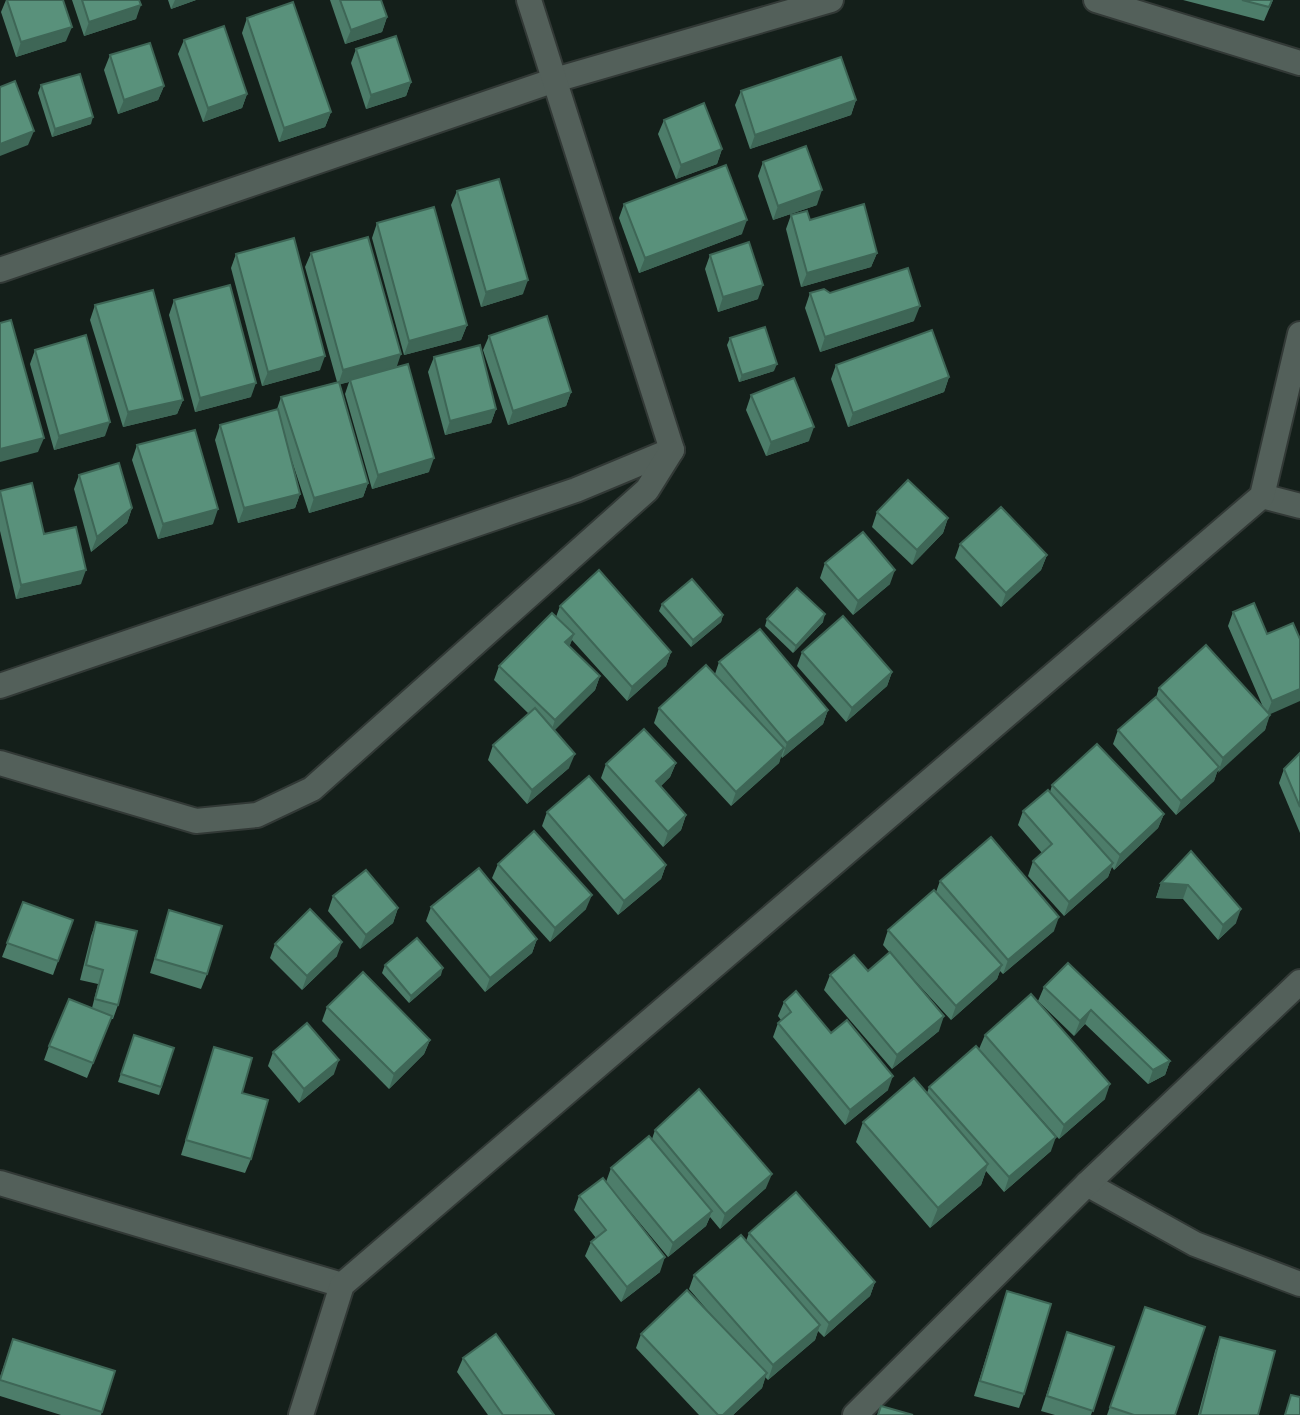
<svg xmlns="http://www.w3.org/2000/svg" width="1300" height="1415" font-family="Poppins,sans-serif">
	<style>
		.lines { fill: none; stroke-linecap: round; stroke-linejoin: round }
		.minor-casing { stroke: #323936; stroke-width: 28 }
		.tertiary-casing { stroke: #323936; stroke-width: 28 }
		.minor { stroke: #53605a; stroke-width: 24 }
		.tertiary { stroke: #53605a; stroke-width: 24 }
		.wall { fill: #4d7d6a }
		.shaded-wall { fill: #3e6656 }
		.building { fill: #59917b; stroke: #3e6656; stroke-width: 2 }
	</style>
	<rect width="100%" height="100%" fill="#141f1a"/>
	<g class="lines">
		<!-- minor casing -->
		<g class="minor-casing">
			<g id="minor">
				<path d="M1096 0 1300 63"/>
				<path d="M0 270 555 80 831 0"/>
				<path d="M1262 496 1300 506"/>
				<path d="M0 686 576 490 672 450"/>
				<path d="M0 763 196 821 257 815 312 789 647 490 672 450 529 0"/>
				<path d="M0 1183 342 1285"/>
				<path d="M1087 1184 1195 1244 1300 1284"/>
				<path d="M855 1415 1087 1184 1300 982"/>
			</g>
		</g>
		<!-- tertiary casing -->
		<g class="tertiary-casing">
			<path id="tertiary" d="M301 1415 342 1285 1262 496 1300 334"/>
		</g>
		<!-- minor -->
		<use href="#minor" class="minor"/>
		<!-- tertiary -->
		<use href="#tertiary" class="tertiary"/>
	</g>
	<!-- wall -->
	<g class="wall">
		<path d="M6 0H63L66 41 16 57 1 12Z"/>
		<path d="M72 0H139L136 19 84 36Z"/>
		<path d="M168 0H196L171 9Z"/>
		<path d="M330 0H381L387 17 382 32 345 44Z"/>
		<path d="M1183 0H1273L1264 21Z"/>
		<path d="M247 18 331 112 325 127 279 142 242 33Z"/>
		<path d="M184 40 247 94 242 108 203 122 178 54Z"/>
		<path d="M356 49 411 82 406 96 366 109 351 63Z"/>
		<path d="M110 55 164 86 158 100 118 114 104 70Z"/>
		<path d="M41 85 91 124 52 137 38 93Z"/>
		<path d="M741 91 856 100 851 115 750 149 735 105Z"/>
		<path d="M664 120 722 149 717 164 676 179 658 134Z"/>
		<path d="M763 162 817 205 773 220 758 176Z"/>
		<path d="M457 191 523 294 481 307 451 205Z"/>
		<path d="M624 204 742 234 639 273 619 218Z"/>
		<path d="M791 215 810 220 877 253 871 267 801 287 786 229Z"/>
		<path d="M377 223 467 325 461 340 404 355 372 238Z"/>
		<path d="M311 253 396 367 429 472 372 489 345 394 349 382 340 384 368 483 363 497 309 513 289 452 300 494 295 508 238 523 215 440 220 425 277 409 281 397 337 382 305 267Z"/>
		<path d="M236 254 320 370 262 386 231 268Z"/>
		<path d="M710 255 758 299 718 312 705 269Z"/>
		<path d="M810 293H830L914 321 820 352 805 308Z"/>
		<path d="M174 300 251 397 195 412 169 315Z"/>
		<path d="M95 305 183 400 177 414 123 427 90 320Z"/>
		<path d="M489 336 571 392 566 406 508 425 483 350Z"/>
		<path d="M730 338 774 371 739 382 727 345Z"/>
		<path d="M35 350 105 436 54 450 30 364Z"/>
		<path d="M434 357 496 409 491 423 445 435 428 372Z"/>
		<path d="M836 365 949 377 944 392 848 427 831 379Z"/>
		<path d="M751 395 809 441 766 456 746 410Z"/>
		<path d="M137 445 213 524 158 539 132 460Z"/>
		<path d="M79 475 132 508 127 523 91 552 74 489Z"/>
		<path d="M0 491 44 534 81 584 16 599 0 531Z"/>
		<path d="M877 512 948 518 943 533 912 565 872 527Z"/>
		<path d="M960 544 1047 555 1041 570 1001 607 955 558Z"/>
		<path d="M825 563 890 584 853 615 820 578Z"/>
		<path d="M662 604 723 615 721 622 691 647 659 611Z"/>
		<path d="M560 606 671 652 666 666 627 701 572 640 569 646 600 676 595 690 554 730 569 768 527 804 488 760 493 745 529 714 494 680 499 666 556 617Z"/>
		<path d="M1233 612 1267 634 1293 623 1265 730 1217 772 1214 781 1176 815 1113 744 1118 730 1156 697 1159 688 1263 707 1228 626Z"/>
		<path d="M767 619 823 622 793 653 765 626Z"/>
		<path d="M802 652 892 672 887 686 846 722 797 666Z"/>
		<path d="M719 662 828 710 823 724 782 758 781 756 779 763 731 806 654 723 659 708 715 674Z"/>
		<path d="M1300 753V833L1279 783 1284 769Z"/>
		<path d="M676 763 670 777 660 787 686 815 681 830 663 847 601 778 606 764Z"/>
		<path d="M1052 785 1164 814 1158 828 1114 870 1112 867 1108 877 1064 916 1028 876 1033 861 1042 853 1018 825 1023 811 1050 792Z"/>
		<path d="M547 812 666 865 661 879 618 915 542 826Z"/>
		<path d="M1191 851 1236 923 1218 940 1183 899 1156 898 1161 883Z"/>
		<path d="M498 864 586 909 550 942 492 878Z"/>
		<path d="M940 881 1054 931 1003 974 1000 971 997 979 951 1020 906 971 939 1031 892 1069 824 990 830 975 868 971 890 953 883 945 888 930 936 892Z"/>
		<path d="M333 896 398 908 393 923 360 949 328 911Z"/>
		<path d="M23 902 73 920 53 975 2 957Z"/>
		<path d="M431 907 537 939 532 953 485 992 426 921Z"/>
		<path d="M169 910 207 974 201 989 150 973Z"/>
		<path d="M96 922 118 1005 113 1019H111L87 1078 44 1060 49 1046 92 1008 98 984 80 980 91 936Z"/>
		<path d="M275 944 337 956 302 990 270 958Z"/>
		<path d="M1068 963 1170 1061 1165 1075 1148 1084 1085 1024 1074 1036 1038 1001 1044 987Z"/>
		<path d="M385 965 441 975 409 1003 382 973Z"/>
		<path d="M784 1002 831 1033 888 1090 845 1125 773 1037 778 1023 781 1020 778 1016Z"/>
		<path d="M327 1007 430 1040 424 1054 389 1089 322 1021Z"/>
		<path d="M134 1035 174 1048 159 1095 118 1082Z"/>
		<path d="M985 1035 1105 1099 1059 1139 979 1049Z"/>
		<path d="M214 1047 242 1093 251 1159 245 1173 181 1155Z"/>
		<path d="M273 1052 334 1074 299 1103 268 1066Z"/>
		<path d="M929 1087 1051 1151 1004 1192 986 1171 981 1185 930 1228 856 1142 863 1122 927 1093Z"/>
		<path d="M655 1130 766 1188 720 1229 710 1217 706 1226 668 1257 614 1192 660 1272 621 1302 585 1256 591 1242 596 1238 574 1210 579 1196 606 1182 611 1168 652 1139Z"/>
		<path d="M749 1233 875 1282 870 1296 824 1337 818 1331 815 1340 768 1380 765 1377 762 1388 733 1415H699L636 1348 641 1334 715 1319 689 1289 694 1275 746 1241Z"/>
		<path d="M1007 1291 1024 1394 1019 1408 974 1396Z"/>
		<path d="M1145 1307 1175 1415H1107Z"/>
		<path d="M1067 1332 1114 1347 1091 1415H1055L1041 1411Z"/>
		<path d="M1220 1337 1258 1415H1198L1215 1351Z"/>
		<path d="M13 1339 115 1371 101 1415H61L0 1396V1377Z"/>
		<path d="M463 1358 554 1415H488L457 1372Z"/>
	</g>
	<!-- shaded-wall -->
	<g class="shaded-wall">
		<path d="M175 0H196L171 9Z"/>
		<path d="M141 5 136 19 84 36 89 22Z"/>
		<path d="M387 17 382 32 345 44 351 30Z"/>
		<path d="M72 27 66 41 16 57 21 42Z"/>
		<path d="M411 82 406 96 366 109 371 95Z"/>
		<path d="M164 86 158 100 118 114 124 100Z"/>
		<path d="M247 94 242 108 203 122 208 108Z"/>
		<path d="M856 100 851 115 750 149 755 135Z"/>
		<path d="M331 112 325 127 279 142 284 128Z"/>
		<path d="M93 117 91 124 52 137 55 129Z"/>
		<path d="M34 131 28 145 0 156V144Z"/>
		<path d="M722 149 717 164 676 179 681 165Z"/>
		<path d="M822 190 817 205 773 220 778 206Z"/>
		<path d="M747 220 742 234 639 273 645 258Z"/>
		<path d="M877 253 871 267 801 287 807 273Z"/>
		<path d="M528 280 523 294 481 307 486 292Z"/>
		<path d="M763 285 758 299 718 312 723 297Z"/>
		<path d="M920 306 914 321 820 352 825 337Z"/>
		<path d="M467 325 461 340 404 355 409 341Z"/>
		<path d="M401 354 396 369 338 385 343 370Z"/>
		<path d="M325 356 320 370 262 386 268 372Z"/>
		<path d="M777 364 774 371 739 382 742 375Z"/>
		<path d="M949 377 944 392 848 427 853 413Z"/>
		<path d="M256 383 251 397 195 412 200 398Z"/>
		<path d="M571 392 566 406 508 425 513 411Z"/>
		<path d="M183 400 177 414 123 427 128 412Z"/>
		<path d="M496 409 491 423 445 435 450 421Z"/>
		<path d="M110 422 105 436 54 450 59 436Z"/>
		<path d="M814 427 809 441 766 456 771 442Z"/>
		<path d="M44 438 38 452 0 462V449Z"/>
		<path d="M434 458 429 472 372 489 378 475Z"/>
		<path d="M368 483 363 497 309 513 314 498Z"/>
		<path d="M300 494 295 508 238 523 244 508Z"/>
		<path d="M132 508 127 523 91 552 97 537Z"/>
		<path d="M218 509 213 524 158 539 163 524Z"/>
		<path d="M948 518 943 533 912 565 917 550Z"/>
		<path d="M1047 555 1041 570 1001 607 1006 593Z"/>
		<path d="M86 570 81 584 16 599 21 585Z"/>
		<path d="M895 570 890 584 853 615 858 601Z"/>
		<path d="M825 614 823 622 793 653 796 646Z"/>
		<path d="M723 615 721 622 691 647 693 640Z"/>
		<path d="M574 634 569 648 565 642Z"/>
		<path d="M671 652 666 666 627 701 632 687Z"/>
		<path d="M892 672 887 686 846 722 852 708Z"/>
		<path d="M600 676 595 690 550 735 555 720Z"/>
		<path d="M1300 689V701L1266 716 1272 701Z"/>
		<path d="M828 710 823 724 782 758 787 743Z"/>
		<path d="M1270 715 1265 730 1218 773 1223 758Z"/>
		<path d="M784 748 779 763 731 806 736 792Z"/>
		<path d="M575 754 569 768 527 804 532 790Z"/>
		<path d="M676 763 670 777 650 796 656 781Z"/>
		<path d="M1219 767 1214 781 1176 815 1181 801Z"/>
		<path d="M1164 814 1158 828 1114 870 1120 855Z"/>
		<path d="M686 815 681 830 663 847 668 832Z"/>
		<path d="M1113 863 1108 877 1064 916 1069 902Z"/>
		<path d="M666 865 661 879 618 915 624 901Z"/>
		<path d="M1161 883 1188 885 1183 899 1156 898Z"/>
		<path d="M592 895 586 909 550 942 555 928Z"/>
		<path d="M398 908 393 923 360 949 366 935Z"/>
		<path d="M1241 909 1236 923 1218 940 1223 925Z"/>
		<path d="M1059 917 1054 931 1003 974 1008 960Z"/>
		<path d="M537 939 532 953 485 992 490 978Z"/>
		<path d="M342 942 337 956 302 990 307 976Z"/>
		<path d="M1002 965 997 979 951 1020 956 1006Z"/>
		<path d="M443 968 441 975 409 1003 411 996Z"/>
		<path d="M1091 1010 1085 1024 1074 1036 1080 1021Z"/>
		<path d="M944 1016 939 1031 892 1069 897 1055Z"/>
		<path d="M430 1040 424 1054 389 1089 394 1074Z"/>
		<path d="M339 1060 334 1074 299 1103 304 1089Z"/>
		<path d="M1170 1061 1165 1075 1148 1084 1153 1070Z"/>
		<path d="M893 1076 888 1090 845 1125 850 1110Z"/>
		<path d="M1110 1084 1105 1099 1059 1139 1064 1125Z"/>
		<path d="M1056 1137 1051 1151 1004 1192 1009 1177Z"/>
		<path d="M988 1164 981 1185 930 1228 938 1208Z"/>
		<path d="M772 1174 766 1188 720 1229 725 1214Z"/>
		<path d="M712 1211 706 1226 668 1257 673 1243Z"/>
		<path d="M665 1257 660 1272 621 1302 627 1287Z"/>
		<path d="M875 1282 870 1296 824 1337 829 1323Z"/>
		<path d="M820 1325 815 1340 768 1380 773 1365Z"/>
		<path d="M767 1373 762 1388 733 1415H723Z"/>
	</g>
	<!-- building -->
	<g class="building">
		<path d="M7 0H63L72 27 21 42Z"/>
		<path d="M82 0H139L141 5 89 22Z"/>
		<path d="M340 0H381L387 17 351 30Z"/>
		<path d="M1242 0H1272L1269 7Z"/>
		<path d="M293 2 331 112 284 128 247 18Z"/>
		<path d="M224 26 247 94 208 108 184 40Z"/>
		<path d="M396 36 411 82 371 95 356 49Z"/>
		<path d="M150 43 164 86 124 100 110 55Z"/>
		<path d="M841 57 856 100 755 135 741 91Z"/>
		<path d="M80 74 93 117 55 129 41 85Z"/>
		<path d="M15 81 34 131 0 144V87Z"/>
		<path d="M704 103 722 149 681 165 664 120Z"/>
		<path d="M806 146 822 190 778 206 763 162Z"/>
		<path d="M726 165 747 220 645 258 624 204Z"/>
		<path d="M499 179 528 280 486 292 457 191Z"/>
		<path d="M864 204 877 253 807 273 791 215 807 211 810 220Z"/>
		<path d="M434 207 467 325 409 341 377 223Z"/>
		<path d="M368 237 401 354 343 370 311 253Z"/>
		<path d="M294 238 325 356 268 372 236 254Z"/>
		<path d="M749 242 763 285 723 297 710 255Z"/>
		<path d="M908 268 920 306 825 337 810 293 824 289 830 293Z"/>
		<path d="M230 285 256 383 200 398 174 300Z"/>
		<path d="M153 290 183 400 128 412 95 305Z"/>
		<path d="M547 316 571 392 513 411 489 336Z"/>
		<path d="M11 320 44 438 0 449V323Z"/>
		<path d="M765 327 777 364 742 375 730 338Z"/>
		<path d="M932 330 949 377 853 413 836 365Z"/>
		<path d="M86 335 110 422 59 436 35 350Z"/>
		<path d="M480 345 496 409 450 421 434 357Z"/>
		<path d="M408 364 434 458 378 475 350 380Z"/>
		<path d="M794 378 814 427 771 442 751 395Z"/>
		<path d="M339 382 368 483 314 498 281 397Z"/>
		<path d="M278 409 300 494 244 508 220 425Z"/>
		<path d="M195 430 218 509 163 524 137 445Z"/>
		<path d="M119 463 132 508 97 537 79 475Z"/>
		<path d="M908 480 948 518 917 550 877 512Z"/>
		<path d="M32 483 44 534 76 527 86 570 21 585 0 491Z"/>
		<path d="M1001 507 1047 555 1006 593 960 544Z"/>
		<path d="M863 532 895 570 858 601 825 563Z"/>
		<path d="M599 570 671 652 632 687 560 606Z"/>
		<path d="M692 579 723 615 693 640 662 604Z"/>
		<path d="M797 588 825 614 796 646 767 619Z"/>
		<path d="M1254 603 1267 634 1293 623 1300 639V689L1272 701 1233 612Z"/>
		<path d="M552 613 574 634 565 642 600 676 555 720 499 666Z"/>
		<path d="M843 616 892 672 852 708 802 652Z"/>
		<path d="M760 629 828 710 787 743 719 662Z"/>
		<path d="M1206 645 1270 715 1223 758 1159 688Z"/>
		<path d="M706 665 784 748 736 792 659 708Z"/>
		<path d="M1156 697 1219 767 1181 801 1118 730Z"/>
		<path d="M535 708 575 754 532 790 493 745Z"/>
		<path d="M644 729 676 763 656 781 686 815 668 832 606 764Z"/>
		<path d="M1097 744 1164 814 1120 855 1052 785Z"/>
		<path d="M1300 753V807L1284 769Z"/>
		<path d="M589 776 666 865 624 901 547 812Z"/>
		<path d="M1048 790 1113 863 1069 902 1033 861 1052 844 1023 811Z"/>
		<path d="M534 831 592 895 555 928 498 864Z"/>
		<path d="M991 837 1059 917 1008 960 940 881Z"/>
		<path d="M1191 851 1241 909 1223 925 1188 885 1161 883Z"/>
		<path d="M479 868 537 939 490 978 431 907Z"/>
		<path d="M366 870 398 908 366 935 333 896Z"/>
		<path d="M934 890 1002 965 956 1006 888 930Z"/>
		<path d="M23 902 73 920 58 961 7 943Z"/>
		<path d="M310 909 342 942 307 976 275 944Z"/>
		<path d="M169 910 222 926 207 974 155 959Z"/>
		<path d="M96 922 137 931 118 1005 95 999 103 970 86 965Z"/>
		<path d="M417 938 443 968 411 996 385 965Z"/>
		<path d="M890 952 944 1016 897 1055 830 975 854 955 868 971Z"/>
		<path d="M1068 963 1170 1061 1153 1070 1091 1010 1080 1021 1044 987Z"/>
		<path d="M363 972 430 1040 394 1074 327 1007Z"/>
		<path d="M796 991 831 1033 847 1020 893 1076 850 1110 778 1023 791 1012 784 1002Z"/>
		<path d="M1031 994 1110 1084 1064 1125 985 1035Z"/>
		<path d="M69 999 112 1016 93 1063 49 1046Z"/>
		<path d="M307 1023 339 1060 304 1089 273 1052Z"/>
		<path d="M134 1035 174 1048 161 1087 121 1074Z"/>
		<path d="M976 1046 1056 1137 1009 1177 929 1087Z"/>
		<path d="M214 1047 252 1058 242 1093 268 1100 251 1159 186 1140Z"/>
		<path d="M914 1078 988 1164 938 1208 863 1122Z"/>
		<path d="M699 1089 772 1174 725 1214 655 1130Z"/>
		<path d="M649 1136 712 1211 673 1243 611 1168Z"/>
		<path d="M603 1178 665 1257 627 1287 591 1242 606 1230 579 1196Z"/>
		<path d="M796 1192 875 1282 829 1323 749 1233Z"/>
		<path d="M741 1235 820 1325 773 1365 694 1275Z"/>
		<path d="M687 1290 767 1373 723 1415H718L641 1334Z"/>
		<path d="M1007 1291 1051 1304 1024 1394 980 1381Z"/>
		<path d="M1145 1307 1205 1327 1175 1415H1134L1110 1407Z"/>
		<path d="M1067 1332 1114 1347 1093 1411 1047 1396Z"/>
		<path d="M496 1334 554 1415H503L463 1358Z"/>
		<path d="M1220 1337 1275 1351 1258 1415H1200Z"/>
		<path d="M13 1339 115 1371 102 1412 0 1380Z"/>
		<path d="M1291 1395 1300 1397V1415H1285Z"/>
		<path d="M881 1406 913 1415H878Z"/>
	</g>
</svg>
